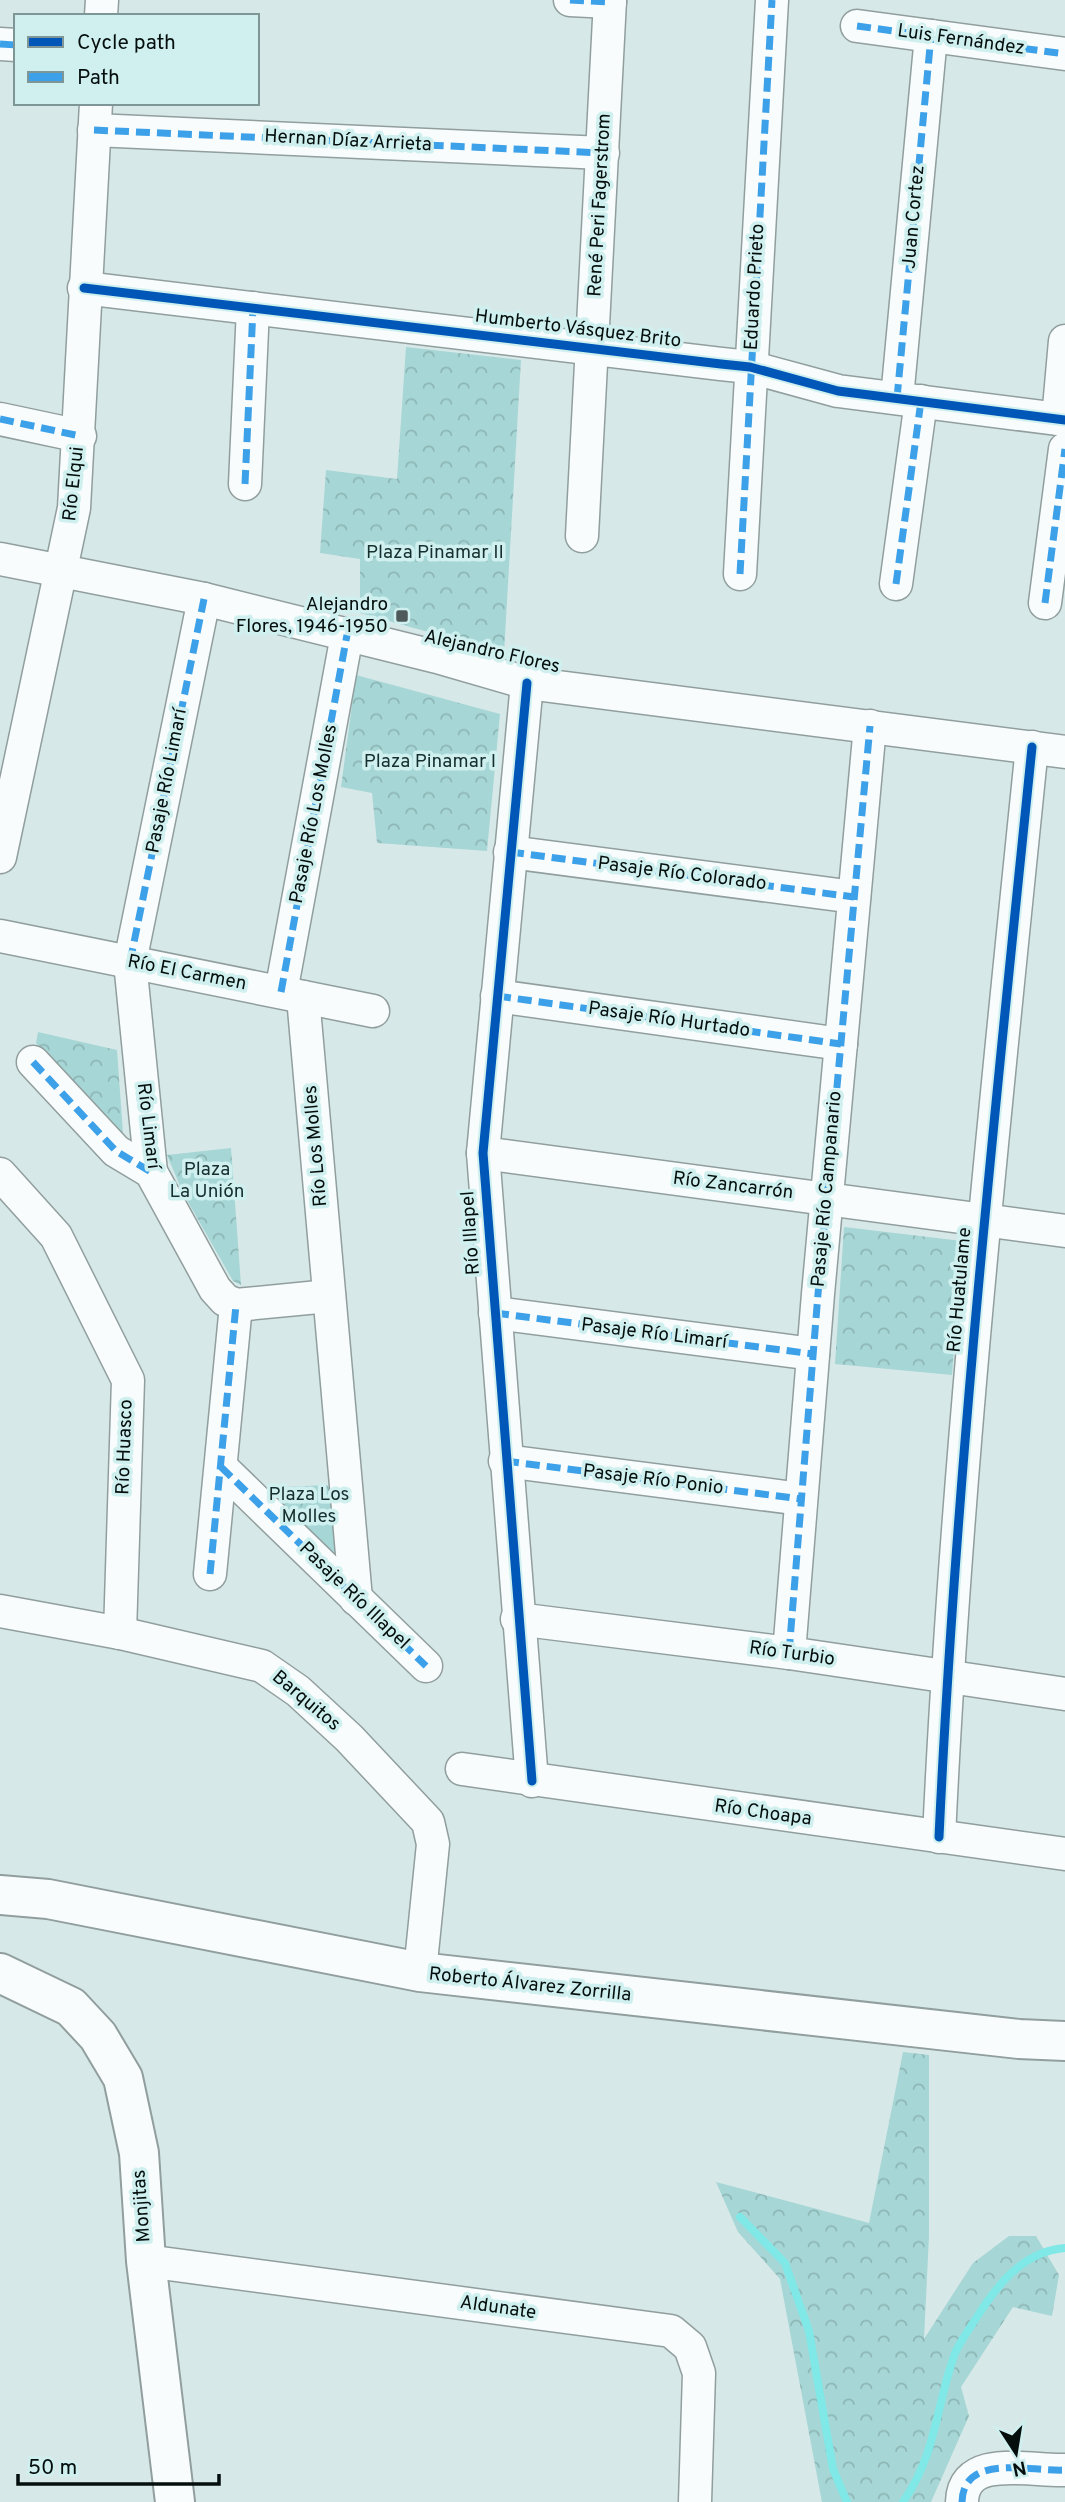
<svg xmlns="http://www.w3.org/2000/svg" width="1065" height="2502" font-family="Overpass,sans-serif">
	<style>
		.forest { fill: url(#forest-crowns) }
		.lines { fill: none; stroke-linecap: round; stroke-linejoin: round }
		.stream { stroke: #80e8e6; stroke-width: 8 }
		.minor-casing { stroke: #919e9e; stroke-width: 35 }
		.major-casing { stroke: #919e9e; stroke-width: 42 }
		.minor { stroke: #f9fcfc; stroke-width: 32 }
		.major { stroke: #f9fcfc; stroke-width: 38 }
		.quiet { stroke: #3ca1e9; stroke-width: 7; stroke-dasharray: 14 7; stroke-linecap: butt }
		.cycleway-casing { stroke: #cff0ef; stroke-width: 13 }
		.cycleway { stroke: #0057b8; stroke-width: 9 }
		.poi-dot { fill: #4e5a5a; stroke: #cff0ef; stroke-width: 2.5 }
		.labels { text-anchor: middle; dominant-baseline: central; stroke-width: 7; stroke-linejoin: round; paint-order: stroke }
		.street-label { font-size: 19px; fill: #040e0d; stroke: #cff0ef }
		.park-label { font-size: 19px; fill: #162e2e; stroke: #cff0ef }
		.poi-label { font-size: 19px; fill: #040e0d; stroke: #cff0ef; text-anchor: end }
	</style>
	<defs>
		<pattern id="forest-crowns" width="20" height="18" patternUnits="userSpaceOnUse" patternTransform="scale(1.75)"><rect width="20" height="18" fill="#a6d6d5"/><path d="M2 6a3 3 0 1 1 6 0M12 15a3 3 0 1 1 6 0" fill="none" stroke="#8db6b6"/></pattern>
	</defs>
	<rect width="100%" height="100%" fill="#d7e8e8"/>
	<!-- forest -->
	<g class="forest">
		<path d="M406 347 521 360 504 653 360 613V559L320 553 326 470 397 479Z"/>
		<path d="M356 675 500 714 487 851 377 843 372 793 341 787Z"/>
		<path d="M38 1032 117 1050 124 1147 36 1043Z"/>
		<path d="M231 1148 241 1285 233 1281 183 1193 167 1155Z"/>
		<path d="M844 1227 962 1241 952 1375 835 1364Z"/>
		<path d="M327 1485 334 1493 336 1506 331 1507 333 1524H337L339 1563 262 1488Z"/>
		<path d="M903 2052 929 2055V2236L924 2339 973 2263 1009 2236H1036L1059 2275 1052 2316 1013 2307 961 2387 969 2416 931 2502H822L780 2279 738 2232 716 2182 869 2223Z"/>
	</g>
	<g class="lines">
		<!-- stream -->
		<g class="stream">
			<path d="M740 2217 785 2263 809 2331 833 2469 847 2502"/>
			<path d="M903 2502C936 2455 936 2407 954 2356 958 2344 967 2333 973 2323 995 2288 1020 2252 1065 2248"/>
		</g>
		<!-- minor casing -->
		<g class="minor-casing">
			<g id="minor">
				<path d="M570 0 610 2"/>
				<path d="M101 16 102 0"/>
				<path d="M857 26 1065 54"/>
				<path d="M0 44 16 45"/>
				<path d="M94 130 603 153"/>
				<path d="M84 288 721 364 750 367 838 391 1065 420"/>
				<path d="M897 398 931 36"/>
				<path d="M0 419 80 436"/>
				<path d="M1058 419 1065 341"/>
				<path d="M245 484 253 308"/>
				<path d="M582 536 610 0"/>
				<path d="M0 559 204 599 437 657 527 683 1065 752"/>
				<path d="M740 574 772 0"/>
				<path d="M896 584 921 401"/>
				<path d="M204 599 130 962 151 1172 215 1289 225 1300 236 1305"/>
				<path d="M1045 603 1065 449"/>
				<path d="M527 683 483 1153 532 1781"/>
				<path d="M510 852 854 897"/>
				<path d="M0 857 74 508 96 103"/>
				<path d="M0 936 373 1011"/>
				<path d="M281 992 347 635"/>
				<path d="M497 996 841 1044"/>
				<path d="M303 997 356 1599"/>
				<path d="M33 1062 116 1151 151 1172"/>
				<path d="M483 1153 1065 1231"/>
				<path d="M0 1174 56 1236 128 1380 120 1633"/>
				<path d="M236 1305 329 1296"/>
				<path d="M495 1313 813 1354"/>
				<path d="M505 1461 801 1499"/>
				<path d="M221 1467 426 1666"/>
				<path d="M210 1574 236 1305"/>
				<path d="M0 1611 120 1633 262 1666 298 1691 349 1738 428 1822 433 1844 420 1972"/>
				<path d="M517 1619 789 1653 1065 1694"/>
				<path d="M789 1653 818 1294 870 726"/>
				<path d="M462 1769 1065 1854"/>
				<path d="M939 1837C956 1472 995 1110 1032 747"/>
				<path d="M146 2261 671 2331 690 2347 699 2373 695 2502"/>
				<path d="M962 2502C963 2452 1033 2472 1065 2470"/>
			</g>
		</g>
		<!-- major casing -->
		<g class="major-casing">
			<g id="major">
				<path d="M0 1895 48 1899 420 1972 1019 2039 1065 2041"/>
				<path d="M0 1973 71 2007 98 2036 123 2078 139 2153 146 2261 175 2502"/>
			</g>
		</g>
		<!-- minor -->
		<use href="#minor" class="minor"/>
		<!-- major -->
		<use href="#major" class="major"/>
		<!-- quiet -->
		<g class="quiet">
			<path d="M570 0 610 2"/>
			<path d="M857 26 1065 54"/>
			<path d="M0 44 16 45"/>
			<path d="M94 130 603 153"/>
			<path d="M897 398 931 36"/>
			<path d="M0 419 80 436"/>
			<path d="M245 484 253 308"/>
			<path d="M740 574 772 0"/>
			<path d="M896 584 921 401"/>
			<path d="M1045 603 1065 449"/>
			<path d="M510 852 854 897"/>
			<path d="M130 962 204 599"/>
			<path d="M281 992 347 635"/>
			<path d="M497 996 841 1044"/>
			<path d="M33 1062 116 1151 151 1172"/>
			<path d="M495 1313 813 1354"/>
			<path d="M505 1461 801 1499"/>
			<path d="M221 1467 426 1666"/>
			<path d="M210 1574 236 1305"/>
			<path d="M789 1653 818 1294 870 726"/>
			<path d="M962 2502C963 2452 1033 2472 1065 2470"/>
		</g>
		<!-- cycleway casing -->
		<g class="cycleway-casing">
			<g id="cycleway">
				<path d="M84 288 721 364 750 367 838 391 1065 420"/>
				<path d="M527 683 483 1153 532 1781"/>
				<path d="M939 1837C956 1472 995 1110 1032 747"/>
			</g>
		</g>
		<!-- cycleway -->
		<use href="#cycleway" class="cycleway"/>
	</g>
	<!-- markers -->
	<rect class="poi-dot" x="395" y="609" width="14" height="14" rx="3.5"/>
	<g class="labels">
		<!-- street labels -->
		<g class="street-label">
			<text transform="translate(961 40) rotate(8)">Luis Fernández</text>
			<text transform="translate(348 141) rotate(3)">Hernan Díaz Arrieta</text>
			<text transform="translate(600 205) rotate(-87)">René Peri Fagerstrom</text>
			<text transform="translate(914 217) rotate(-85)">Juan Cortez</text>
			<text transform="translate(755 287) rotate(-87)">Eduardo Prieto</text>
			<text transform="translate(578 329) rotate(7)">Humberto Vásquez Brito</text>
			<text transform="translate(74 484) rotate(-84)">Río Elqui</text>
			<text transform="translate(492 652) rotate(13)">Alejandro Flores</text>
			<text transform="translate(167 781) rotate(-79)">Pasaje Río Limarí</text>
			<text transform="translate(314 814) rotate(-79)">Pasaje Río Los Molles</text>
			<text transform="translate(682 874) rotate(7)">Pasaje Río Colorado</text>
			<text transform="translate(187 973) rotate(11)">Río El Carmen</text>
			<text transform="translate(669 1020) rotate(8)">Pasaje Río Hurtado</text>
			<text transform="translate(148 1126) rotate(83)">Río Limarí</text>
			<text transform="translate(316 1146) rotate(-95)">Río Los Molles</text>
			<text transform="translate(733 1186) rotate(7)">Río Zancarrón</text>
			<text transform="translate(827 1189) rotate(-85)">Pasaje Río Campanario</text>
			<text transform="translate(471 1233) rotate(-94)">Río Illapel</text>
			<text transform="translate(960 1290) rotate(-85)">Río Huatulame</text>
			<text transform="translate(654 1334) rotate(7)">Pasaje Río Limarí</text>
			<text transform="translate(125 1447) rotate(-88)">Río Huasco</text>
			<text transform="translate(653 1480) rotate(7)">Pasaje Río Ponio</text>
			<text transform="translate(354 1596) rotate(44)">Pasaje Río Illapel</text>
			<text transform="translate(792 1654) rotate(8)">Río Turbio</text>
			<text transform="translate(306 1701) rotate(40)">Barquitos</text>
			<text transform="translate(763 1813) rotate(8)">Río Choapa</text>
			<text transform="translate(530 1985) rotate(6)">Roberto Álvarez Zorrilla</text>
			<text transform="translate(142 2206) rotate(-94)">Monjitas</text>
			<text transform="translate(498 2308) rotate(8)">Aldunate</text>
		</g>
		<!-- park labels -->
		<g class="park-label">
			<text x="435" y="553">Plaza Pinamar II</text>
			<text x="430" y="762">Plaza Pinamar I</text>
			<text x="207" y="1170">Plaza<tspan x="207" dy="22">La Unión</tspan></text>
			<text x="309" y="1495">Plaza Los<tspan x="309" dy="22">Molles</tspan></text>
		</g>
		<!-- poi labels -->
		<g class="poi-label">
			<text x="388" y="605">Alejandro<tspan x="388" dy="22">Flores, 1946-1950</tspan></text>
		</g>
	</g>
	<!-- legend -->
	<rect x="14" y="14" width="245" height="91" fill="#cff0ef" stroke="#7e9695" stroke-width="2"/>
	<rect x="28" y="37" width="35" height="10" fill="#0057b8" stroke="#7e9695" stroke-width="2"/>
	<text x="77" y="49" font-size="21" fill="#040e0d">Cycle path</text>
	<rect x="28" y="72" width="35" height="10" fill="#3ca1e9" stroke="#7e9695" stroke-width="2"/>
	<text x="77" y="84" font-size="21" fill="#040e0d">Path</text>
	<!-- north arrow -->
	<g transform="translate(1016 2453) rotate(168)" stroke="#cff0ef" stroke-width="5" paint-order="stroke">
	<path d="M0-5L12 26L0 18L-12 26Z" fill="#040e0d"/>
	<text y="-10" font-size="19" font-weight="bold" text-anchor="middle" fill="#040e0d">N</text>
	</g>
	<!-- scale -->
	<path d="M18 2474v10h201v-10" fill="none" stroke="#040e0d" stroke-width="3.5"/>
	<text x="28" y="2474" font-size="21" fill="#040e0d" stroke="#cff0ef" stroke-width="5" paint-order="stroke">50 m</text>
</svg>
